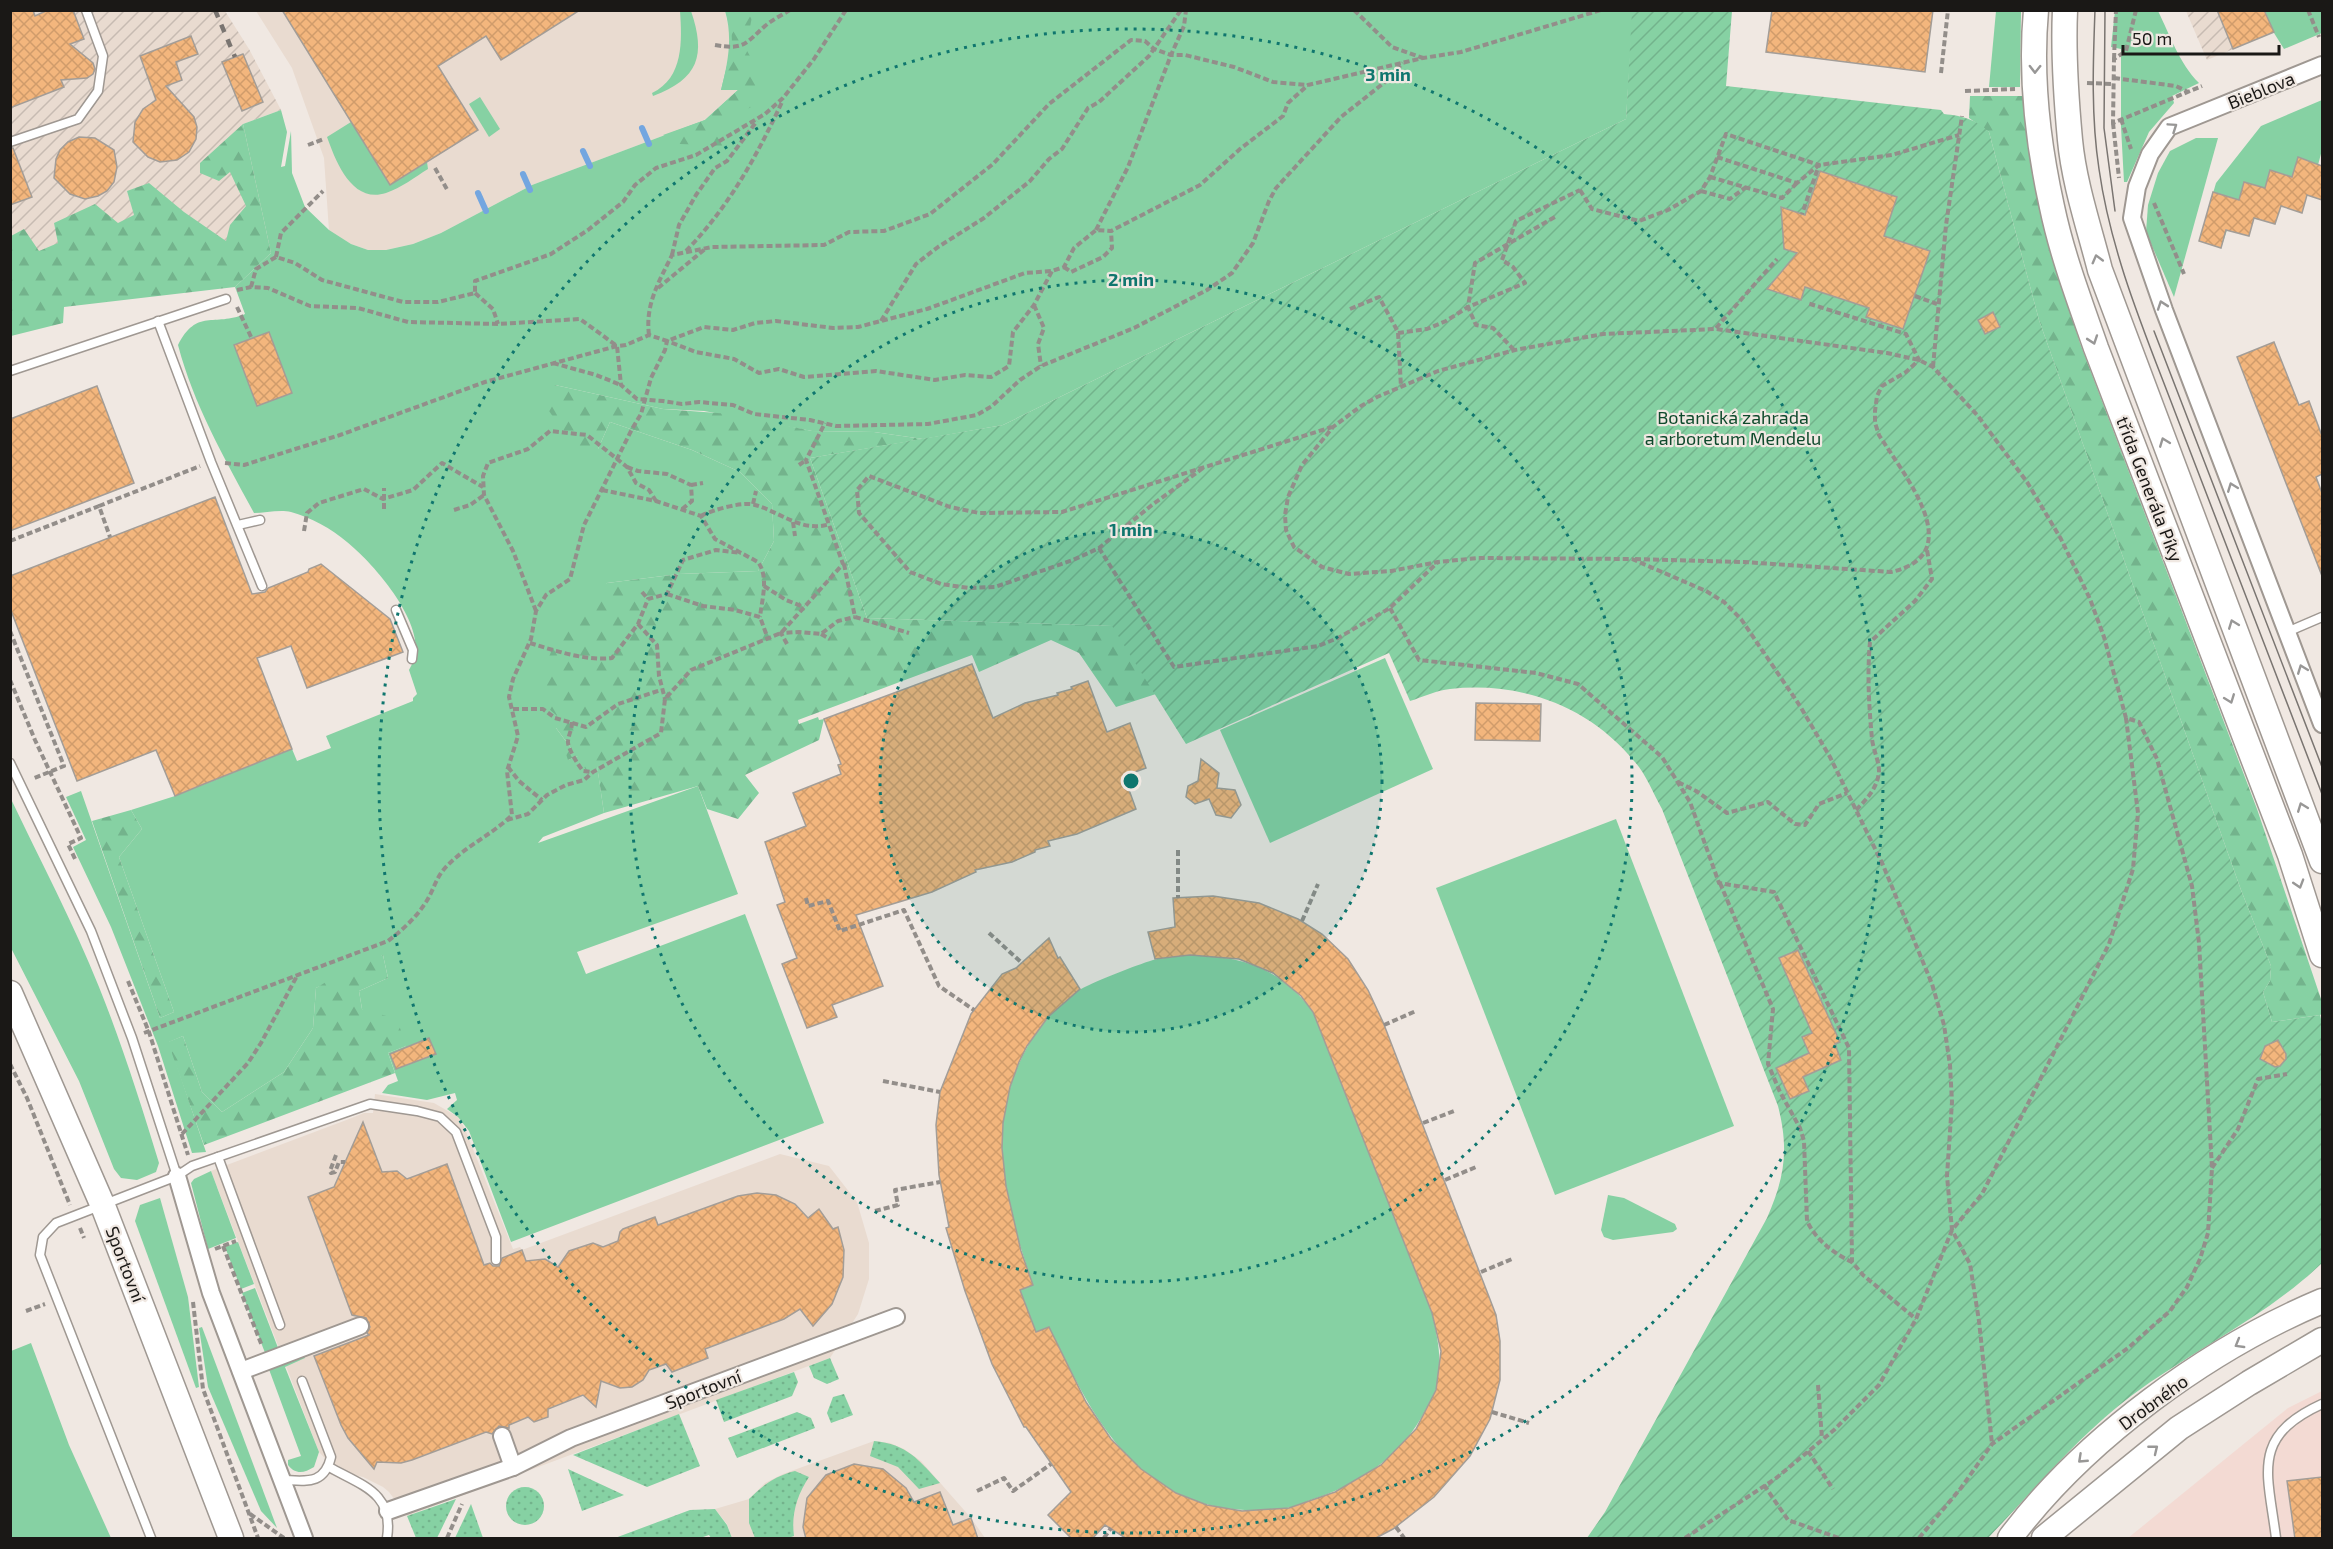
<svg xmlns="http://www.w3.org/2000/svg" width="2333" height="1549" font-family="'Exo 2',sans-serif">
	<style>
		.built { fill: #e9dbd0 }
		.industrial { fill: url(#industrial-furrows) }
		.education { fill: #f3dad3 }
		.grass { fill: #86d1a3 }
		.forest { fill: url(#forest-firs) }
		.park { fill: url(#park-dots) }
		.garden { fill: url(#garden-furrows) }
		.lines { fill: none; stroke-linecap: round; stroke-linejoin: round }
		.stream { stroke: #73a6e0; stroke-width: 6 }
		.building { fill: url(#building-cross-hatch); stroke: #a39d97; stroke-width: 1.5 }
		.lane-casing { stroke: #9f9892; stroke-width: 11 }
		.street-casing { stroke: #9f9892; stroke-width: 20 }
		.secondary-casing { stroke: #9f9892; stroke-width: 27 }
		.path { stroke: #938e8a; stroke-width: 4; stroke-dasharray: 6 3; stroke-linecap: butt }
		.lane { stroke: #fff; stroke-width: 8 }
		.street { stroke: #fff; stroke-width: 16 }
		.secondary { stroke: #fff; stroke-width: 24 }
		.tram { stroke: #7a7571; stroke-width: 1.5 }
		.rail { stroke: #7a7571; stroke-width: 4.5; stroke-dasharray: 8 8; stroke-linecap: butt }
		.path-bridge { stroke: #938e8a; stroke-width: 4; stroke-dasharray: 6 3; stroke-linecap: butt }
		.oneway { stroke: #989796 }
		.ring { fill: none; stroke: #0f766e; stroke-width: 3; stroke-dasharray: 3 6 }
		.labels { text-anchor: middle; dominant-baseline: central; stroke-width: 4.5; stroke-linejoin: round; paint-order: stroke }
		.street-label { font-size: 18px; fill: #1a1816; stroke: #f0e8e2 }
		.park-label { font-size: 18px; fill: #0e4a2c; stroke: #f0e8e2 }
		.centre { fill: #0f766e; stroke: #f0e8e2; stroke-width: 3 }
		.ring-label { font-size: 18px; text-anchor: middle; font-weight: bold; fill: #0f766e; stroke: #f0e8e2; stroke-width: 4.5; stroke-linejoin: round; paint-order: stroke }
	</style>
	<defs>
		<pattern id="industrial-furrows" width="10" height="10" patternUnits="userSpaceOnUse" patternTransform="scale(1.5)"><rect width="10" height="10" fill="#e9dbd0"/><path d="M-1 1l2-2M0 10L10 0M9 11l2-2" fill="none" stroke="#c7bbb2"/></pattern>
		<pattern id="forest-firs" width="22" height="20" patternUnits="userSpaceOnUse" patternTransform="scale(1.5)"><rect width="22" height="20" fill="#86d1a3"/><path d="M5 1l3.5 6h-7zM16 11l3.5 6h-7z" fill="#73b38c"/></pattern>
		<pattern id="park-dots" width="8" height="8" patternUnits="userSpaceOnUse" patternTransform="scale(1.5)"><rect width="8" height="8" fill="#86d1a3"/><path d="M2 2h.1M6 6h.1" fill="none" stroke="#73b38c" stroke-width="1.8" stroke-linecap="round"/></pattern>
		<pattern id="garden-furrows" width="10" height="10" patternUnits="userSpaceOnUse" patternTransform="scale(1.5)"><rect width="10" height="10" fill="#86d1a3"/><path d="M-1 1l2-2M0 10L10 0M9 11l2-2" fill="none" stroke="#73b38c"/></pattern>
		<pattern id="building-cross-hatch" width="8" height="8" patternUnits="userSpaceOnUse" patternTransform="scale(1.5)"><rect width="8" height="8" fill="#f3b67d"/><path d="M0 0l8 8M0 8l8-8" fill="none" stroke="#d09c6b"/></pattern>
	</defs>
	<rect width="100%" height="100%" fill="#f0e8e2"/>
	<!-- built -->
	<g class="built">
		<path d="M256 11H725L730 36 729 55 721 89H739L705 120 532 185 441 233 413 244 386 250H368L351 244 329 231 324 158 292 68Z"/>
		<path d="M375 1094 434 1103 458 1117 465 1129 513 1249 520 1247 522 1250 780 1154 829 1166 857 1202 869 1243V1279L858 1314 830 1358 407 1516 389 1492 383 1487 363 1477 337 1471 319 1452 211 1171 349 1119 364 1113H373Z"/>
		<path d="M874 1441 890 1443 904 1449 921 1461 971 1518 985 1538H732L727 1524 715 1509 749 1499 765 1483 783 1474Z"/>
	</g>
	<!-- industrial -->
	<g class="industrial">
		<path d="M10 11H225L249 49 281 110 243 124 271 253 11 290Z"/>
		<path d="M2186 11H2264L2274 32 2207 60Z"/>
	</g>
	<!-- education -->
	<path class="education" d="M2322 1391V1538H2128L2288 1408Z"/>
	<!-- grass -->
	<g class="grass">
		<path d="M680 11H691C706 55 699 79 653 96L652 93C684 78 682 40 680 11Z"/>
		<path d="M725 11H1633L1626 119 1003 425 923 439 874 432 812 431 704 411 663 409 555 385 598 449 610 422 692 450 740 472 772 504 774 541 758 571 679 574 607 583 556 715V728L571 748 568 760 577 756 597 765 604 813 543 837 538 843 698 786 738 894 577 952 586 974 745 914 824 1123 511 1242 469 1131 458 1117 447 1109 457 1100 455 1093 427 1100 382 1093 388 1085 398 1081 388 1053 406 1046 362 1009 359 991 388 978 383 955 316 988 313 1028 284 1072 222 1112 202 1092 183 1036 169 1042 206 1152 192 1153 158 1046 111 927 73 847 86 840 66 797 81 791 160 1018 174 1012 119 857 142 829 131 810 175 796 292 749 297 761 331 748 326 736 413 701V698L417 694 409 670C411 666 414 661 415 657 423 620 374 564 347 542 332 529 310 517 291 512 280 509 265 513 254 513 225 459 194 406 178 345 197 308 214 327 245 314L235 287 271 253 243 124 281 110 287 132 281 167 285 166 291 131 292 173 305 207 329 230 351 244 368 250H386L413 244 441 233 532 185 705 120 738 90H721C728 62 733 38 725 11Z"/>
		<path d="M1996 11H2021L2020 87H1989Z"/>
		<path d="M2115 11H2158C2170 35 2179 63 2199 83L2172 96 2174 103 2149 132 2127 182H2124L2121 127V49L2111 47Z"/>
		<path d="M2265 11H2322V33L2284 49 2274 33Z"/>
		<path d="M480 97 500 129 489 137 469 104Z"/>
		<path d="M2322 100V150L2318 165 2298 157 2292 177 2270 170 2265 188 2262 187 2249 236 2227 230 2221 248 2199 241 2216 183 2261 126Z"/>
		<path d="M351 122 390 185 427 162 428 169C415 177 401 188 386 193 352 204 336 162 327 137Z"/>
		<path d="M2196 138H2218L2174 297 2146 232 2148 205 2158 173 2170 151Z"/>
		<path d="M1385 658 1433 769 1270 843 1220 730Z"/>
		<path d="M10 797C40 860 73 922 99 987 122 1044 141 1104 159 1163L156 1172 137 1180 121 1178 114 1169 79 1081 11 948Z"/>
		<path d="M1616 819 1734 1126 1555 1195 1436 888Z"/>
		<path d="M1190 955C1242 956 1281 968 1313 1012L1432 1313C1438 1340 1443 1361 1436 1389 1434 1395 1429 1403 1426 1409 1402 1457 1358 1485 1308 1501 1302 1504 1294 1507 1287 1508 1250 1513 1210 1510 1176 1493 1110 1458 1080 1390 1049 1327L1036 1332 1020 1290 1033 1285C1016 1235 997 1177 1003 1123 1007 1076 1037 1013 1081 989 1098 980 1134 966 1153 960 1165 957 1178 957 1190 955Z"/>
		<path d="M211 1171 236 1238 208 1249 191 1183 194 1179Z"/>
		<path d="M1608 1195 1624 1198 1675 1224 1677 1229 1673 1232 1613 1240 1604 1237 1601 1230Z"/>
		<path d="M160 1198 188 1297 199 1387 196 1388 135 1221 140 1205Z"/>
		<path d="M238 1242 254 1284 241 1289 225 1247Z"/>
		<path d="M255 1288 280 1353 267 1358 242 1293Z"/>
		<path d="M202 1327 277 1528 261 1511 208 1387 199 1328Z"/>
		<path d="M31 1343 69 1445 111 1538H11V1351Z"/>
		<path d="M302 1351 305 1358 285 1367 319 1452 314 1467C304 1473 296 1475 288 1465V1460L301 1456 267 1364Z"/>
	</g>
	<!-- forest -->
	<g class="forest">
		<path d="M731 11H753L746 49 768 88 747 94 753 106 708 131 733 146 725 155 707 145 680 144 663 135 705 120 738 90H721L732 45Z"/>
		<path d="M1970 96H2024L2030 157 2062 286 2080 343 2257 809 2322 1002V1014L2320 1015 2272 1022 2263 992 2270 981 2271 966 2241 890 2039 320 1989 132 1969 118Z"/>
		<path d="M243 124 271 253 235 287 64 307 63 323 11 336V236L24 229 39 251 58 243 54 223 95 204 118 223 134 215 127 191 149 183 184 212 226 241 230 225 246 206 230 172 219 181 200 173V163Z"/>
		<path d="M555 385 663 409 731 414 812 431 874 432 923 439 810 458 867 618 1113 626 1156 694 1116 707 1079 653 1051 640 979 672 972 655 798 720 799 724 818 717 819 720 824 719 819 740 745 775 759 793 738 819 707 809 698 786 604 813 597 766 586 770 577 756 568 760 565 751 571 748 556 728V715L549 709 538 683 564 621 607 583 679 574 758 571 774 541 772 504 740 472 692 450 610 422 598 449 582 451 558 424 547 408Z"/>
		<path d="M131 810 142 829 119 857 174 1012 160 1018 92 821Z"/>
		<path d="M383 955 388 978 359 991 362 1009 397 1019 406 1046 388 1053 395 1073 204 1145 168 1042 183 1036 202 1092 222 1112 284 1072 313 1028 316 988 361 961Z"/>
	</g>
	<!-- park -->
	<g class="park">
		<path d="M830 1358 839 1379 827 1384 814 1378 809 1366Z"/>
		<path d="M794 1372 798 1382 792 1396 724 1422 716 1400Z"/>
		<path d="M844 1394 853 1415 831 1423 827 1413 833 1397Z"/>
		<path d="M797 1412 811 1418 815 1428 737 1458 728 1438Z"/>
		<path d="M679 1414 700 1466 647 1487 573 1455Z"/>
		<path d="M874 1441C907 1444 919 1460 940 1483L919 1489 898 1467 870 1456Z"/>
		<path d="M568 1469 624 1495 582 1511Z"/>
		<path d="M795 1471 809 1477C797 1495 791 1515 794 1536L788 1538H755L749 1523V1499C763 1485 775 1476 795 1471Z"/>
		<circle cx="525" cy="1506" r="19"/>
		<path d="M456 1499 437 1538H416L407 1516Z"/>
		<path d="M471 1504 483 1538H455Z"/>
		<path d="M715 1509 727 1525 732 1538H711L709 1535 700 1538H615L690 1510Z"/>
	</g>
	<!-- garden -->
	<path class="garden" d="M1632 11H1732L1726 86 1941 110 1944 114C1963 116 1975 119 1989 132L2039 320 2241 890 2271 966 2270 981 2263 992 2272 1022 2320 1015 2322 1023V1263C2266 1317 2193 1350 2131 1396 2078 1436 2033 1491 1988 1538H1587L1605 1512 1767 1218C1785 1177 1789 1149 1778 1106L1662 809C1653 793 1646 774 1634 761 1589 706 1520 681 1450 689 1437 690 1423 697 1410 701L1389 653 1186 744 1112 626 867 618 810 458 1003 425 1626 119Z"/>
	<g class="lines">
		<!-- stream -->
		<g class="stream">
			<path d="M642 128 649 144"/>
			<path d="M583 151 590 166"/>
			<path d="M523 174 530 190"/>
			<path d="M478 193 486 211"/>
		</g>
	</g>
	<!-- building -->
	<g class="building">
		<path d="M10 10H33L35 16 48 10H73L84 39 70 44 93 63 95 69 93 74 87 78 61 80 64 87 10 108Z"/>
		<path d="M282 10H580L501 60 486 36 438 66 478 130 390 185Z"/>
		<path d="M1772 10H1933L1925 72 1766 52Z"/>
		<path d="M2217 10H2264L2274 32 2233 49Z"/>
		<path d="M191 36 198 54 176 62 182 80 166 86 194 117 197 127 196 139 189 152 177 160 160 162 148 157 133 142 135 122 143 109 156 100 140 56Z"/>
		<path d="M243 54 263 102 242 111 222 62Z"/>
		<path d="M79 137 95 138 114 150 117 167 114 182 107 191 98 196 85 199 70 194 54 178 56 159 60 150 68 142Z"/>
		<path d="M10 148H13L32 197 10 205Z"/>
		<path d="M2298 157 2322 166V200L2307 195 2302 213 2281 206 2275 224 2254 218 2249 236 2226 230 2221 248 2199 241 2213 192 2239 200 2244 182 2265 188 2270 170 2292 177Z"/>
		<path d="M1820 171 1897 197 1884 236 1930 251 1903 329 1866 317 1869 308 1805 287 1801 300 1767 289 1797 253 1784 249 1781 207 1805 215Z"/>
		<path d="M1993 312 2000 327 1985 334 1978 320Z"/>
		<path d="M269 332 292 393 257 406 234 345Z"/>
		<path d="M2274 342 2299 405 2309 401 2322 436V474L2316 477 2322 493V576L2237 357Z"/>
		<path d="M97 386 134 483 10 531V419Z"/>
		<path d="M215 497 252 594 265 592 268 588 308 572 309 569 321 564 390 619 403 652 307 688 291 646 257 658 292 749 204 784 175 796 156 750 77 781 10 608V576Z"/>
		<path d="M972 664 993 718 1025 703 1058 695 1057 693 1072 689 1071 687 1088 681 1107 732 1130 723 1146 768 1124 776 1136 809 1077 834 1048 841 1050 846 1035 850V852L1012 862 975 870 976 872 932 892 856 915 883 986 832 1005 837 1017 807 1028 782 964 797 958 777 905 785 902 765 842 806 826 793 793 841 774 838 765 841 764 824 719Z"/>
		<path d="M1476 703 1541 704 1540 741 1475 740Z"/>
		<path d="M1201 759 1219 773 1217 788 1235 790 1241 805 1231 818 1216 815 1209 799 1195 804 1186 797 1188 786 1198 781Z"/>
		<path d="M1213 896 1259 903 1298 919 1322 934 1348 959 1368 990 1383 1022 1496 1315 1500 1341V1380L1490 1419 1470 1456 1434 1497 1393 1529 1374 1539H1127L1105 1525 1092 1539H1072L1048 1515 1071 1492 1026 1427H1024L992 1364 965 1291 946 1228 949 1227 939 1175 936 1125 940 1092 971 1014 1002 974 1016 968 1049 938 1058 958 1060 957 1080 989 1048 1017 1027 1046 1019 1062 1010 1087 1003 1123 1002 1148 1006 1186 1021 1251 1033 1285 1020 1290 1036 1332 1049 1327 1086 1402 1111 1439 1141 1469 1176 1493 1207 1505 1242 1511 1289 1508 1335 1492 1381 1465 1416 1429 1436 1390 1441 1351 1432 1313 1313 1012 1301 996 1273 973 1239 959 1190 955 1155 959 1148 932 1175 927 1173 898Z"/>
		<path d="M1798 950 1840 1042 1835 1044 1841 1060 1803 1077 1809 1091 1790 1099 1776 1068 1809 1053 1802 1037 1812 1033 1779 958Z"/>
		<path d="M429 1038 436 1054 396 1069 390 1054Z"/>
		<path d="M2278 1040 2286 1054V1059L2280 1066 2275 1067 2260 1059 2265 1046Z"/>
		<path d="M363 1122 382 1172 397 1171 407 1179 447 1164 484 1265 490 1263 493 1266H499L502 1258 522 1250 526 1261 545 1259 558 1267 569 1251 593 1243 603 1247 618 1241 620 1232 623 1229 655 1217 658 1225 738 1196 757 1193 776 1195 795 1204 808 1218 819 1209 833 1229 838 1227 844 1250 843 1277 832 1304 813 1326 800 1309 784 1319 705 1349 708 1358 672 1372 666 1364 649 1370 643 1380 632 1387 620 1388 601 1381 596 1407 583 1395 548 1409V1417L534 1422 528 1417 509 1425V1428L499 1426 492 1434 486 1432 412 1460 401 1463 377 1462 374 1469 348 1438 341 1425 314 1356 369 1335 367 1333 370 1327 366 1318 352 1315 308 1197 334 1187Z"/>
		<path d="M854 1464 883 1469 906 1488 914 1502 940 1492 953 1525 971 1518 978 1539H806L803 1527 807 1498 826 1475Z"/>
		<path d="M2322 1477V1539H2295L2287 1481Z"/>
	</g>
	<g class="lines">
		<!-- lane casing -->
		<g class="lane-casing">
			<g id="lane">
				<path d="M10 142 78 119 98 91 103 56 86 10"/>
				<path d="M158 321 211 462 262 586"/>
				<path d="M10 371 226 299"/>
				<path d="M238 525 260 520"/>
				<path d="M396 610 413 650 412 659"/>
				<path d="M2287 632 2322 617"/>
				<path d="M10 763 91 931 132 1038 177 1176"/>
				<path d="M218 1157 280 1325"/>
				<path d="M329 1467C363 1486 394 1493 387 1538"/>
				<path d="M283 1480C307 1481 324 1485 331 1457L302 1381"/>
				<path d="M151 1538 40 1255 43 1237 56 1223 177 1176 192 1166 370 1104 417 1111 440 1117 456 1132 496 1237V1260"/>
				<path d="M2276 1538C2268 1473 2250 1437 2322 1404"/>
			</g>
		</g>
		<!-- street casing -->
		<g class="street-casing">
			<g id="street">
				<path d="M2322 65 2169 127 2150 154 2137 187 2132 218 2164 310 2322 724"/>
				<path d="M177 1176 211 1293 304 1538"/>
				<path d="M241 1371 360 1326"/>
				<path d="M502 1436 513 1467"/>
				<path d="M388 1511 513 1467 571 1438 896 1317"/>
			</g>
		</g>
		<!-- secondary casing -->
		<g class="secondary-casing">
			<g id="secondary">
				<path d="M2036 10C2030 76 2038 144 2052 207 2062 255 2080 302 2096 348L2290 855 2322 955"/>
				<path d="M2065 10C2063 54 2066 97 2070 140 2074 183 2089 227 2100 270L2322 861"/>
				<path d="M10 993 103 1206 231 1538"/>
				<path d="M2010 1538C2085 1438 2208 1349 2322 1301"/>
				<path d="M2044 1538 2179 1428 2249 1383 2322 1340"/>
			</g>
		</g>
		<!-- path -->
		<g class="path">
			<path d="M1354 10 1392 47 1423 58"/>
			<path d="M2136 10 2126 51 2114 59 2113 123 2202 86"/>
			<path d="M2308 10 2319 37"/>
			<path d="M715 45C744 50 745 44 765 26 772 20 782 15 790 10"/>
			<path d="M2114 59 2116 10"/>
			<path d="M1941 73 1948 10"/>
			<path d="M2114 78 2176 86 2188 92"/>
			<path d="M2087 83 2114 84"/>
			<path d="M1965 91 2015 89"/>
			<path d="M2121 119 2131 149"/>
			<path d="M2113 123 2119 178"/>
			<path d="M308 145 324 139"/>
			<path d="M1717 157 1797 183 1819 165 1892 155 1959 135"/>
			<path d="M435 168 448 191"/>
			<path d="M1710 177 1782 198 1797 183"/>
			<path d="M1580 190 1592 209 1639 221 1668 210 1701 191 1710 177 1726 134 1819 165 1802 214"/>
			<path d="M1701 191 1730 199 1746 187"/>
			<path d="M2154 203 2184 274"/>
			<path d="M1096 230 1128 167 1171 55 1184 26 1186 10"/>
			<path d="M686 251C728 208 757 156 782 102"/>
			<path d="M672 255 679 225 696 195 715 168 727 161 757 121"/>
			<path d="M276 257 281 233 323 191"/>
			<path d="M1064 267 1071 272 1103 257 1112 248 1111 231"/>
			<path d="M251 287 256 269 276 257 295 263 322 280 403 302H438L475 293V281L551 254 588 230 623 202 635 185 656 168 696 155 765 114 783 98 814 59 846 10"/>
			<path d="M658 288 705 249"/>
			<path d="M237 290 251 287 268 288 310 306 358 308 408 322 498 324 580 319 617 346 621 385 637 399 663 401 682 404 699 402 733 405 754 414 810 420 836 426 928 424 977 415 992 406 1020 380 1041 366 1134 328 1207 290 1232 273 1253 243 1269 201 1276 188 1341 117 1385 82 1403 63"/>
			<path d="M475 293 493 309 498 324"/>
			<path d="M1915 296 1937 304"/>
			<path d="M1034 305 1044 328 1038 344 1041 366"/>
			<path d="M237 307 252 339"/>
			<path d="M1350 309 1379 297 1398 332 1401 387"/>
			<path d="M881 321 916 264 938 247 984 218 1030 181 1049 159 1062 149 1088 108 1099 102 1149 56 1181 10"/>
			<path d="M1716 328 1777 259"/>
			<path d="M1398 333 1427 329 1446 321 1468 307 1525 283 1513 267 1502 260"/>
			<path d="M649 335C645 304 659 282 672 255L712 247 824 245 849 232 884 231 930 214 993 164 1049 104 1131 40 1145 41 1154 49 1171 55H1185L1234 67 1273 82 1308 85"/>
			<path d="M1514 350 1493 328 1476 325 1468 307 1475 263 1555 217"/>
			<path d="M553 363 596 375 621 385"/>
			<path d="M1933 367 1946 225 1962 116"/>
			<path d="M225 463 244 465 340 435 485 382 617 346 626 345 649 335 667 341 704 327 733 330 755 323 776 321 833 328 858 327 927 309 1025 273 1052 271 1064 267 1074 248 1096 230 1111 231 1200 185 1240 149 1283 116 1288 103 1308 85 1423 58 1461 52 1601 10"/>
			<path d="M799 465 806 460"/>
			<path d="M627 467 638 471 667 474 691 485 692 501 681 510"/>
			<path d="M1203 468 1152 505 1099 548 1073 560 995 587 969 588 941 584 910 572 859 513 857 490 869 476 950 507 979 513 1062 512 1332 427"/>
			<path d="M691 485 703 483"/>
			<path d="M602 490 656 501 701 516 715 539 758 562C769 577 762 599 760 617"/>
			<path d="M753 504 756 491"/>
			<path d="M99 506 200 466"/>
			<path d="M384 509V488"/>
			<path d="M454 510 470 505 484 495"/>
			<path d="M701 516C712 510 743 501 755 505 781 512 801 533 830 524"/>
			<path d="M793 522 795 536"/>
			<path d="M304 531 307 513 319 503 364 489 383 499 413 490 442 463 483 487"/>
			<path d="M10 541 99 506 110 537"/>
			<path d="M1099 548 1174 667 1318 646 1338 638 1390 608 1438 562"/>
			<path d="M1635 559 1744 562 1891 572C1971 554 1903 474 1879 435L1875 423V411L1877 396 1882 386 1906 372 1919 360 1906 334 1807 303"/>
			<path d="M844 564 855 617 909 633"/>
			<path d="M764 586 786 600 804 607"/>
			<path d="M642 592 648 599"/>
			<path d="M667 594 703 606 735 610 760 617 768 639"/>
			<path d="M1390 608 1419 660 1536 673 1578 684 1662 757 1690 802 1719 883 1774 892 1849 1048 1852 1262 1863 1275 1916 1319"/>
			<path d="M536 611 513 551 484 495 483 476 488 463 528 449 550 431 587 435 627 467 636 483 649 490 656 501"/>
			<path d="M638 624 657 645 659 676 665 699"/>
			<path d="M10 631 64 766 32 779"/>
			<path d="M821 634 830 639"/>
			<path d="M530 643C556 651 585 661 612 658L638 624 648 599 667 594 683 560 716 550 741 553"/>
			<path d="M787 644 781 633 799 632 821 634 838 621 855 617"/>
			<path d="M10 680 35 740 81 838 68 844 76 861"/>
			<path d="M513 709H543L555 718 586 727 618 704 661 690"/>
			<path d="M572 722C572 730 569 733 568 741 567 747 578 765 583 771L592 772"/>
			<path d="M508 767 519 781 542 800"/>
			<path d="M1678 782 1696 791 1727 813 1768 802 1795 824 1805 825 1819 804 1847 793"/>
			<path d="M1856 810C1867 799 1878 787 1879 771 1879 761 1873 749 1872 739 1869 707 1867 674 1870 642L1915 601 1932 579 1927 550"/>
			<path d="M507 820 528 814 547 795 566 785 584 780 593 772 661 733 665 699 691 670 781 633 843 564 806 460 825 423"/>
			<path d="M1178 850V898"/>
			<path d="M1720 883 1773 1009 1768 1064 1780 1092 1800 1128 1804 1141 1807 1221C1816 1240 1833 1253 1852 1262"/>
			<path d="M806 898 808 906 828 901 840 931 904 910 939 986 974 1010"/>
			<path d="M1302 921 1318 884"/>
			<path d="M989 933 1022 963"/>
			<path d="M128 981 149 1032 188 1155"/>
			<path d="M1384 1025 1416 1011"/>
			<path d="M144 1033 388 941C402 930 416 918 426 902 432 893 435 882 441 873 459 849 491 836 512 815L507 771 518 736 509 697 513 679 531 639 536 611 546 595 570 579 584 525 632 429 641 414 651 378 665 350 667 341 696 352 734 359 759 373 779 369 804 377 876 371 935 380 965 375 991 377 1009 366 1013 332 1034 305 1052 271"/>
			<path d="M10 1064 27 1098 70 1205"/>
			<path d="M883 1081 940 1092"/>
			<path d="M1423 1123 1454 1111"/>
			<path d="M182 1134 248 1063 261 1043 297 976"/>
			<path d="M336 1155 330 1171 331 1173 335 1172 339 1162H345"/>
			<path d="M2212 1168 2238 1129 2258 1079 2287 1074"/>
			<path d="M1445 1180 1476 1167"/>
			<path d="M875 1211 898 1205 895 1190 940 1182"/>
			<path d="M80 1228 84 1238"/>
			<path d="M223 1246 262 1346"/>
			<path d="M215 1249 236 1241"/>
			<path d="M1481 1272 1512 1259"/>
			<path d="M193 1302 203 1389 258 1538"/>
			<path d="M26 1311 45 1304"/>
			<path d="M1818 1385 1822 1439"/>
			<path d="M1492 1412 1529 1423"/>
			<path d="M1808 1451 1833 1489"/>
			<path d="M1764 1485 1788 1520 1839 1538"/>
			<path d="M977 1491 1004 1478 1013 1491 1051 1464"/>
			<path d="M250 1514 284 1538"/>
			<path d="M1396 1527 1404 1538"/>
			<path d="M447 1538 462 1504"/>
			<path d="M1104 1538 1111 1528"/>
			<path d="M1685 1538 1775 1479 1834 1430 1879 1385 1916 1319 1952 1230 1982 1194 2109 944 2133 869 2138 813 2126 718"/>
			<path d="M1919 1538 1961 1488 1992 1444 2128 1348 2170 1311 2187 1287 2200 1259 2208 1233 2212 1168 2199 943 2192 886 2157 759 2139 722 2126 718 2104 637 2090 599 2061 539 2027 482 1978 416 1933 367 1919 360 1887 353 1716 329 1603 334 1515 350 1438 371 1377 397 1361 406 1333 427 1302 465 1288 497 1285 515 1286 530 1294 547 1322 567 1349 574 1391 571 1438 562 1478 558 1632 559 1706 591 1724 602 1741 619 1800 706 1830 757 1883 865 1932 984 1944 1025 1950 1065 1952 1102 1947 1176 1952 1230 1970 1264 1979 1321 1992 1444"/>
		</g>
		<!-- lane -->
		<use href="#lane" class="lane"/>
		<!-- street -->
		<use href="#street" class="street"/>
		<!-- secondary -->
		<use href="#secondary" class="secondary"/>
		<!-- tram -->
		<g class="tram">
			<path d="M2095 10C2093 63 2091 117 2099 169 2111 254 2145 333 2175 412 2223 540 2274 666 2322 794"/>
			<path d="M2105 10 2104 128 2115 211"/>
			<path d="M2154 331 2322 767"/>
		</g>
		<!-- rail -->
		<path class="rail" d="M215 10 235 57"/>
		<!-- path-bridge -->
		<path class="path-bridge" d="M1502 260 1516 221 1580 190"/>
	</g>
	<!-- one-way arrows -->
	<defs><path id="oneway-chevron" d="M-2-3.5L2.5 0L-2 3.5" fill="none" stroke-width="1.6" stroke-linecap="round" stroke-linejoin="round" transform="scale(1.5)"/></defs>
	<g class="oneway">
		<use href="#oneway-chevron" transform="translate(2035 69) rotate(91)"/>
		<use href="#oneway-chevron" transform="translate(2173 127) rotate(-34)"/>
		<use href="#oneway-chevron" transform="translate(2097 259) rotate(-105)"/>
		<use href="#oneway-chevron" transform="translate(2162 305) rotate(-109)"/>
		<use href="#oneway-chevron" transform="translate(2093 340) rotate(71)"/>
		<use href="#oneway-chevron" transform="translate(2164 442) rotate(-111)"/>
		<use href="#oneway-chevron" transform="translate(2232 487) rotate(-111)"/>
		<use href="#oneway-chevron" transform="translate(2233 624) rotate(-111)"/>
		<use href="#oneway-chevron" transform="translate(2302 669) rotate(-111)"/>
		<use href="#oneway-chevron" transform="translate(2230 699) rotate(69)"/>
		<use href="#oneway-chevron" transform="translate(2302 807) rotate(-111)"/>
		<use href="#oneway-chevron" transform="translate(2299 884) rotate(73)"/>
		<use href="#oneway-chevron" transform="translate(2239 1344) rotate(150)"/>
		<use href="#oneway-chevron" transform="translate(2154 1449) rotate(-39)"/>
		<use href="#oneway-chevron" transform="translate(2082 1459) rotate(137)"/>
	</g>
	<!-- distance rings -->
	<circle cx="1131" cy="781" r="251" fill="#0f766e" fill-opacity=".12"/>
	<g class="ring">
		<circle cx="1131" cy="781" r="251"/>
		<circle cx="1131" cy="781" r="501"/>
		<circle cx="1131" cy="781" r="752"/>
	</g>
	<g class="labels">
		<!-- street labels -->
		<g class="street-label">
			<text transform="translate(2261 90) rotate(-22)">Bieblova</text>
			<text transform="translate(2150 489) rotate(69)">třída Generála Píky</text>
			<text transform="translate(126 1264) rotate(69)">Sportovní</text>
			<text transform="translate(703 1389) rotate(-21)">Sportovní</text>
			<text transform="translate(2153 1402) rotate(-36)">Drobného</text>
		</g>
		<!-- park labels -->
		<g class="park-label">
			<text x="1733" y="417">Botanická zahrada<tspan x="1733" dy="21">a arboretum Mendelu</tspan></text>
		</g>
	</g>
	<circle cx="1131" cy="781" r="9" class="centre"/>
	<g class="ring-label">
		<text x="1388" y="81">3 min</text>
		<text x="1131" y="286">2 min</text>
		<text x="1131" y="536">1 min</text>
	</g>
	<!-- border -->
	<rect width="2333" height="1549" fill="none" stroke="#1a1816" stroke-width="24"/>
	<!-- scale -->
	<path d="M2123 45v9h156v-9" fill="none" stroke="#1a1816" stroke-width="3"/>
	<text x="2132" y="45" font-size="18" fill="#1a1816" stroke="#f0e8e2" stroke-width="4.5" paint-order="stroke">50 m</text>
</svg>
